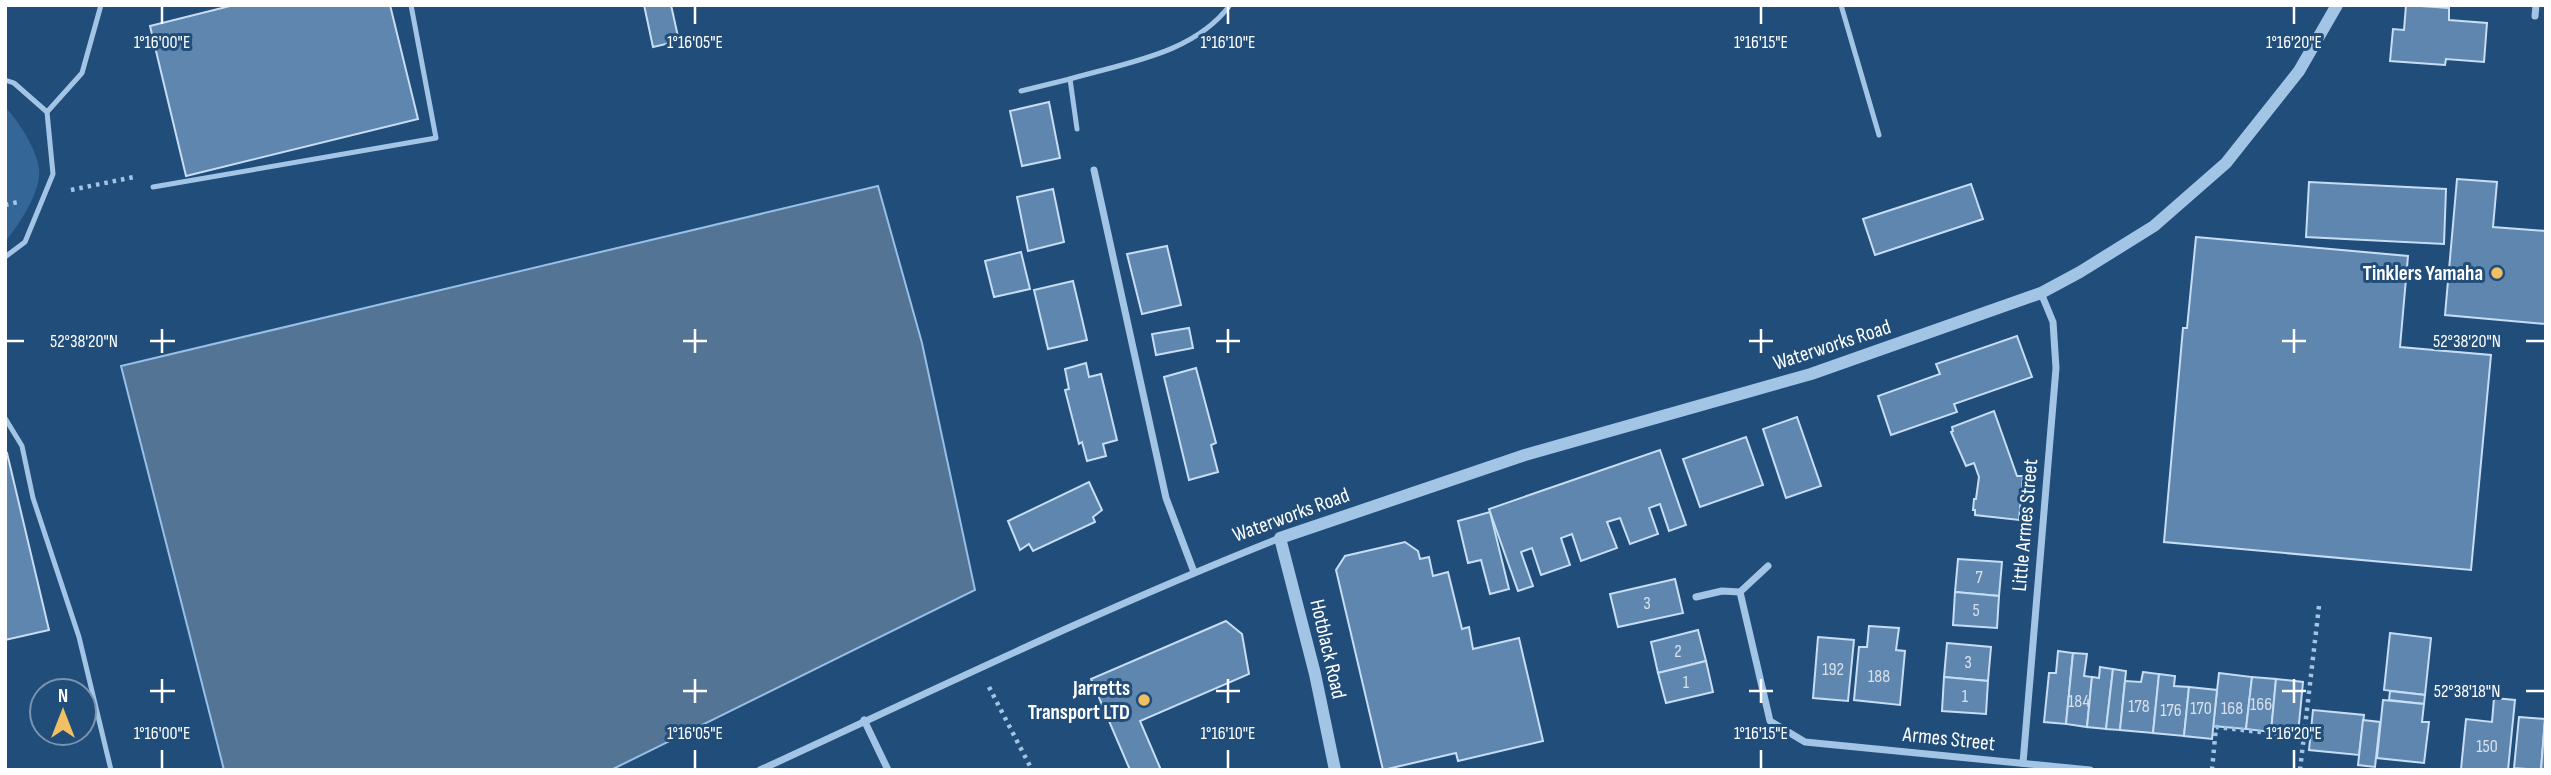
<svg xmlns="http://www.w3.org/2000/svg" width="2551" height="775" font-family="'Sofia Sans Condensed',sans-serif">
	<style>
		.green { fill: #346798 }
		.water { fill: #547496; stroke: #96c0e6; stroke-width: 2 }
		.building { fill: #5e86ae; stroke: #c6ddf4; stroke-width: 2 }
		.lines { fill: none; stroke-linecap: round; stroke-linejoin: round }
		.path { stroke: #a3c5e5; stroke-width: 4.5; stroke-dasharray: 3.5 5; stroke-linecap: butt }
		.service { stroke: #a3c5e5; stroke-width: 5 }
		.minor { stroke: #a3c5e5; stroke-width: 7 }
		.tertiary { stroke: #a3c5e5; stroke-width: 12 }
		.ticks { fill: none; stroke: #fff; stroke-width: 2.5 }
		.poi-dot { fill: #f2c064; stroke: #214d7a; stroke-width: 2.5 }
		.labels { text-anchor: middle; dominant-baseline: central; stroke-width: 6; stroke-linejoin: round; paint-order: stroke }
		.number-label { font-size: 18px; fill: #d7e1eb }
		.poi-label { font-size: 21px; font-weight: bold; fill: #fff; stroke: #214d7a; text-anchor: end }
		.street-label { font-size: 21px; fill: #fff; stroke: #214d7a }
		.ticks-label { font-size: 18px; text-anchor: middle; fill: #fff; stroke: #214d7a; stroke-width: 6; stroke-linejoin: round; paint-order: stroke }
	</style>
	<rect width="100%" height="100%" fill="#214d7a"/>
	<!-- green -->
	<path class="green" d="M5 107C18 120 37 150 39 169 41 193 19 224 5 242Z"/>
	<!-- water -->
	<path class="water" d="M878 186 922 343 975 590 611 770H224L121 366Z"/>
	<!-- building -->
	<g class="building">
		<path d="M234 5H390L418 119 186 176 150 26Z"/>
		<path d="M644 5H671L679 41 653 47Z"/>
		<path d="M2406 5 2449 8V20L2487 23 2484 62 2446 59 2445 65 2390 61 2393 29 2404 30Z"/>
		<path d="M1049 102 1060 158 1022 166 1010 111Z"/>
		<path d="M2457 179 2497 182 2493 227 2546 231V324L2445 315Z"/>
		<path d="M2309 182 2446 189 2444 244 2306 237Z"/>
		<path d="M1971 184 1983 219 1875 255 1863 219Z"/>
		<path d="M1053 189 1064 242 1028 251 1017 197Z"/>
		<path d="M2196 237 2408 256 2400 347 2491 355 2471 570 2164 542 2183 328H2187Z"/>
		<path d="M1167 246 1181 305 1142 314 1127 254Z"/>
		<path d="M1021 252 1030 289 994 297 985 261Z"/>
		<path d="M1073 281 1087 340 1048 349 1034 290Z"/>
		<path d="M1189 328 1193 348 1156 355 1152 334Z"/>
		<path d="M2017 336 2032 377 1954 404 1957 412 1891 435 1878 396 1940 374 1936 364Z"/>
		<path d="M1086 363 1089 377 1101 374 1117 440 1103 444 1106 456 1087 461 1082 442 1079 444 1065 390 1069 389 1065 369Z"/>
		<path d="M1196 368 1216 443 1211 445 1218 472 1189 480 1164 377Z"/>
		<path d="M1994 411 2017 476H2023L2019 520 1975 515V510H1973L1974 499H1976L1979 477 1974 463 1966 466 1951 432 1953 431 1952 427Z"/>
		<path d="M1797 417 1821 486 1786 498 1763 429Z"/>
		<path d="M1746 437 1763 485 1700 507 1683 459Z"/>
		<path d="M1660 450 1686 525 1669 531 1660 504 1649 508 1658 534 1630 544 1620 518 1607 522 1617 548 1581 561 1572 534 1561 538 1570 565 1541 575 1532 548 1521 552 1533 586 1518 591 1489 509Z"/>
		<path d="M7 453 49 630 5 640V454Z"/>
		<path d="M1089 482 1102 510 1093 517 1095 522 1033 551 1029 544 1020 550 1008 521Z"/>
		<path d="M1490 512 1509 589 1490 594 1481 560 1468 563 1458 521Z"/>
		<path d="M1405 542 1418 551 1420 559 1429 557 1433 576 1448 572 1462 629 1469 627 1473 649 1519 638 1543 741 1458 761 1456 753 1383 770 1336 570 1345 556Z"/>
		<path d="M1958 559 2002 562 1999 596 1955 592Z"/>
		<path d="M1675 579 1683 613 1618 627 1610 594Z"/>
		<path d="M1955 592 1999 596 1997 628 1953 625Z"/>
		<path d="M1226 621 1242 634 1249 674 1140 721 1161 770H1130L1091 679Z"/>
		<path d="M1869 626 1899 628 1896 650 1905 651 1900 705 1854 700 1859 647H1867Z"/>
		<path d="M1698 630 1706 661 1658 673 1651 642Z"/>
		<path d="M2390 633 2431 638 2425 695 2384 690Z"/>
		<path d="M1818 637 1854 640 1848 701 1813 698Z"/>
		<path d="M1947 643 1991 647 1988 681 1944 677Z"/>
		<path d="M2058 651 2073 653 2066 724 2044 722 2049 673H2056Z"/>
		<path d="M2073 653 2087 654 2084 676 2092 677 2087 727 2066 724Z"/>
		<path d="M1706 661 1713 692 1666 703 1658 673Z"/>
		<path d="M2100 667 2113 669 2106 729 2087 727 2092 677 2099 678Z"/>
		<path d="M2113 669 2126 671 2120 730 2106 729Z"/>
		<path d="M2143 672 2159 674 2153 733 2120 730 2125 681 2141 682Z"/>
		<path d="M2219 673 2252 677 2246 729 2213 726Z"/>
		<path d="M2159 674 2175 676 2174 686 2189 687 2184 736 2153 733Z"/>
		<path d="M1944 677 1988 681 1986 714 1942 711Z"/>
		<path d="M2252 677 2276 679 2271 732 2246 729Z"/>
		<path d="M2276 679 2303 682 2298 734 2271 732Z"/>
		<path d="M2189 687 2217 690 2212 739 2184 736Z"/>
		<path d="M2390 691 2425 695 2424 704 2389 700Z"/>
		<path d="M2494 698 2515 700 2508 770 2461 769 2466 719 2492 722Z"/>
		<path d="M2383 700 2424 704 2422 722H2429L2424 763 2377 758Z"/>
		<path d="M2313 710 2364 715 2359 755 2309 750Z"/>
		<path d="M2519 717 2545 719 2541 770 2514 768Z"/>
		<path d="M2545 719 2546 770H2541Z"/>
		<path d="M2363 720 2380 722 2375 767 2358 765Z"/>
	</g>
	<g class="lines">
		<!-- path -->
		<g class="path">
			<path d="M71 190 134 177"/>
			<path d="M5 205 18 202"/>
			<path d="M989 687 1032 770"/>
			<path d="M2212 770 2216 727 2304 737"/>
			<path d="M2300 770 2319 606"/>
		</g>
		<!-- service -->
		<g class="service">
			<path d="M1841 5 1879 135"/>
			<path d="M5 80 14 83 47 112 53 174 25 242 5 257"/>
			<path d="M1021 91 1070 79"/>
			<path d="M47 112 82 73 101 5"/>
			<path d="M1077 129 1070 79C1124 63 1194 54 1230 5"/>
			<path d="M153 187 436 138 411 5"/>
			<path d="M5 418 22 446 33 498 79 637 111 770"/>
		</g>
		<!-- minor -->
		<g class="minor">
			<path d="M2535 16 2536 5"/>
			<path d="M1094 170 1166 498 1194 572"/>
			<path d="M1740 592 1770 721 1805 742 2090 770"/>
			<path d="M1696 597 1722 591 1740 592 1768 566"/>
			<path d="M864 720 888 770"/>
			<path d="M2023 763 2056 368 2053 322 2041 293"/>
			<path d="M760 770C932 691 1103 608 1280 538"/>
		</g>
		<!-- tertiary -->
		<path class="tertiary" d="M1335 770 1315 674 1280 538 1525 455 1811 374 2041 293 2080 272 2154 226 2226 163 2299 71 2337 5"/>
	</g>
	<!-- ticks -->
	<path class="ticks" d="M162 7V24M695 7V24M1228 7V24M1761 7V24M2294 7V24M162 329V353M695 329V353M1228 329V353M1761 329V353M2294 329V353M7 341H24M150 341H175M683 341H707M1216 341H1240M1749 341H1773M2282 341H2306M2526 341H2544M162 679V703M695 679V703M1228 679V703M1761 679V703M2294 679V703M150 691H175M683 691H707M1216 691H1240M1749 691H1773M2282 691H2306M2526 691H2544M162 750V768M695 750V768M1228 750V768M1761 750V768M2294 750V768"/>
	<!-- markers -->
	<g class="poi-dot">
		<circle cx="2497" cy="273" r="7"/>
		<circle cx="1144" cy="700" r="7"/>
	</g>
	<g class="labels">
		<!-- number labels -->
		<g class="number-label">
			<text x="1979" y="577">7</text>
			<text x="1647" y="603">3</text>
			<text x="1976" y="610">5</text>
			<text x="1678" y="651">2</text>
			<text x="1968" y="662">3</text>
			<text x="1833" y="669">192</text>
			<text x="1879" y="676">188</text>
			<text x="1686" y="682">1</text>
			<text x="1965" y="696">1</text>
			<text x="2079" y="701">184</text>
			<text x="2261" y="704">166</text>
			<text x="2139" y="706">178</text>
			<text x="2201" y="708">170</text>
			<text x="2232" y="708">168</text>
			<text x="2171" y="710">176</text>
			<text x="2487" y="746">150</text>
		</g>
		<!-- poi labels -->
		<g class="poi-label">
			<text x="2483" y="273">Tinklers Yamaha</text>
			<text x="1130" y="688">Jarretts<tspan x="1130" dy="24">Transport LTD</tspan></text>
		</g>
		<!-- street labels -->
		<g class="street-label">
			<text transform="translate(1832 345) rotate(-18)">Waterworks Road</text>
			<text transform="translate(1291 515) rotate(-20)">Waterworks Road</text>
			<text transform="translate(2025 525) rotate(-85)">Little Armes Street</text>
			<text transform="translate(1328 649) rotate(77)">Hotblack Road</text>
			<text transform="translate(1949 739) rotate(6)">Armes Street</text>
		</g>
	</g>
	<g class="ticks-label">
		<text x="162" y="48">1°16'00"E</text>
		<text x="695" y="48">1°16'05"E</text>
		<text x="1228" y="48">1°16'10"E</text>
		<text x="1761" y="48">1°16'15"E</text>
		<text x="2294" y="48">1°16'20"E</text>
		<text x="84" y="347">52°38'20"N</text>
		<text x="2467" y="347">52°38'20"N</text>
		<text x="2467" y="697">52°38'18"N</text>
		<text x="162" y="739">1°16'00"E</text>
		<text x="695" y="739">1°16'05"E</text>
		<text x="1228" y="739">1°16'10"E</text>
		<text x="1761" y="739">1°16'15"E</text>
		<text x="2294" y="739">1°16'20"E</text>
	</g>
	<!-- border -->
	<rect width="2551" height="775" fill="none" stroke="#ffffff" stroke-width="14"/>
	<!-- north arrow -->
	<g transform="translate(63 712)"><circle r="33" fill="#214d7a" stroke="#7a94af" stroke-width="2"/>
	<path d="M0-5L12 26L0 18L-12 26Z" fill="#f2c064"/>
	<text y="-10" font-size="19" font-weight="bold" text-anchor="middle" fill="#ffffff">N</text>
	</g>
</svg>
